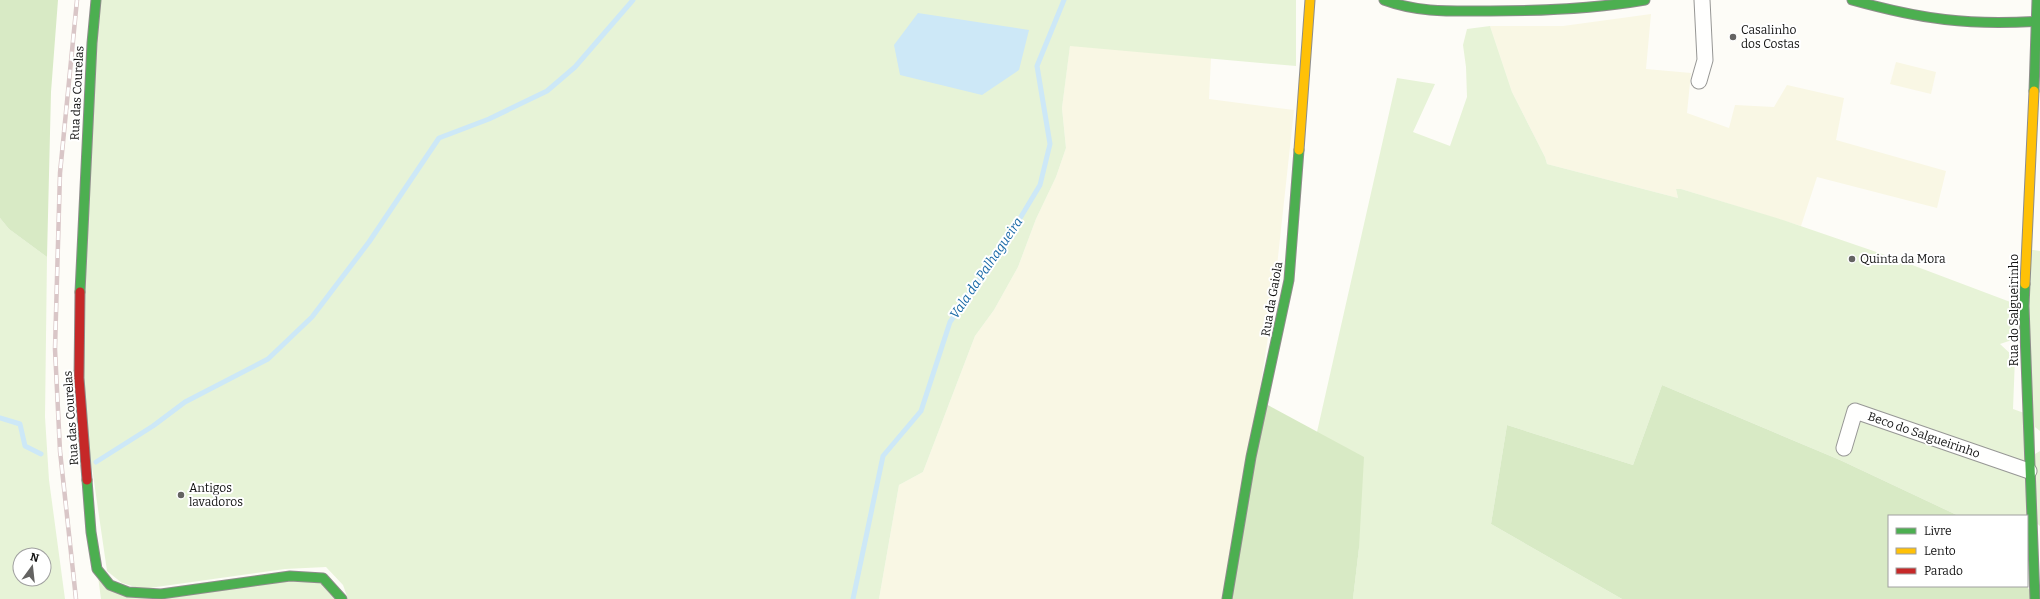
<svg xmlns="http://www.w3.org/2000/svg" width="2040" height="599" font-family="Bitter,serif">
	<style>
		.farmland { fill: #f9f7e4 }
		.green { fill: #e7f3d7; fill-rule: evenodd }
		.forest { fill: #d8eac5 }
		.water { fill: #cde8f7 }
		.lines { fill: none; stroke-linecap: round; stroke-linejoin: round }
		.stream { stroke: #cde8f7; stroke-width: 5 }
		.street-casing { stroke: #979795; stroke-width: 17 }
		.fast-casing { stroke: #8e8d8b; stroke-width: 11 }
		.slow-casing { stroke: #8e8d8b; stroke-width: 11 }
		.jam-casing { stroke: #8e8d8b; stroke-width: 11 }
		.street { stroke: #fffffe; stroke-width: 15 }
		.fast { stroke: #4caf50; stroke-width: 9 }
		.slow { stroke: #ffc107; stroke-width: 9 }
		.jam { stroke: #c62828; stroke-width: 9 }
		.rail-casing { stroke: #d9c6c7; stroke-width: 4.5 }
		.rail { stroke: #fff; stroke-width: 3; stroke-dasharray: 9; stroke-linecap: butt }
		.poi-dot { fill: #646362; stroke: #fff; stroke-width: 1.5 }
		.labels { text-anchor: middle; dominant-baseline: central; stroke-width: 4; stroke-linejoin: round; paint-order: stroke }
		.poi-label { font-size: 12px; fill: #111; stroke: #fff; text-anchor: start }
		.street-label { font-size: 12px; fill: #111; stroke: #fff }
		.water-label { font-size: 13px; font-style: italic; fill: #1768a6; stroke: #fff }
	</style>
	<rect width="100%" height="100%" fill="#fdfcf7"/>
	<!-- farmland -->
	<g class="farmland">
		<path d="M1651 14 1646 69 1691 73 1687 113 1729 128 1735 105 1774 107 1787 85 1844 98 1836 140 1946 171 1937 208 1817 177 1801 226 1681 189H1676L1678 198 1547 164 1545 157 1512 92 1490 26H1563Z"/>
		<path d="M1070 45 1211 58 1209 99 1294 110 1272 312 1227 599H879L899 485 923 472 975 336 994 310 1018 267 1036 219 1056 177 1066 148 1062 108Z"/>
		<path d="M1896 62 1936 72 1931 94 1890 84Z"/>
	</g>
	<!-- green -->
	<g class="green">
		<path d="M96 0H1296V66L1070 46 1062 108 1066 148 1056 177 1036 219 1018 267 994 310 975 336 923 472 899 485 879 599H348L343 585 326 567 285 569 142 589 122 583 107 571 79 378Z"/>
		<path d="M1490 26 1512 92 1545 157 1547 164 1678 198 1676 189H1681L1783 220 1891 257 2013 303 2015 339 2000 344 2015 358 2013 409 2027 414 2026 249 2040 251V431L2035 427V454L2040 451V526L2027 516H1959L1840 460 1662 385 1633 465 1507 425 1491 524 1622 599H1353L1359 548 1317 432 1397 78 1435 84 1413 132 1450 146 1467 97 1466 67 1463 45 1467 29Z"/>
		<path d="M0 218 9 229 47 257 45 417 49 480 65 599H0ZM20 555H44V579H20Z"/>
		<path d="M97 569 128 592 323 578 342 599H101Z"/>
	</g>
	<!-- forest -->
	<g class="forest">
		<path d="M0 0H58L51 92 47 257 9 229 0 218Z"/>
		<path d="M1662 385 1840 460 1959 516H1889V586H2027L2035 599H1622L1491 524 1507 425 1633 465Z"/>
		<path d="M1264 403 1364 457 1359 548 1353 599H1227Z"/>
	</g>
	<!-- water -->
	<path class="water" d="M918 13 1029 30 1019 70 982 95 900 75 894 45Z"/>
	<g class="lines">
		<!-- stream -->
		<g class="stream">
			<path d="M0 418 20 424 25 446 41 454"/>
			<path d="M96 462 153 426 185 402 268 359 312 317 369 242 439 138 489 119 547 91 575 67 633 0"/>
			<path d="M853 599 883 456 921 411 950 322 1010 235 1040 185 1050 144 1037 66 1064 0"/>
		</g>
		<!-- street casing -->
		<g class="street-casing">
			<g id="street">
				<path d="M1699 81 1705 60 1702 0"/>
				<path d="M1844 448 1855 411 2029 471"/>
			</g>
		</g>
		<!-- fast casing -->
		<g class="fast-casing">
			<g id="fast">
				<path d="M1384 0C1419 13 1453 11 1490 11 1542 11 1593 9 1645 0"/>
				<path d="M1852 0C1920 19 1969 26 2040 21"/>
				<path d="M2034 91 2037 0"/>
				<path d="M2025 284 2024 306 2035 599"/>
				<path d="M80 292 92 43 96 0"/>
				<path d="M87 480 91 532 97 569 110 585 128 592 161 594 290 576 323 578 342 599"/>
				<path d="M1227 599 1251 457 1289 280 1299 150"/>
			</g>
		</g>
		<!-- slow casing -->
		<g class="slow-casing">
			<g id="slow">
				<path d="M1299 150 1310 0"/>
				<path d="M2025 284 2034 91"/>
			</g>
		</g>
		<!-- jam casing -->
		<g class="jam-casing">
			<path id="jam" d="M80 292 79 378 87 480"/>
		</g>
		<!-- street -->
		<use href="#street" class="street"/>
		<!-- fast -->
		<use href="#fast" class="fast"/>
		<!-- slow -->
		<use href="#slow" class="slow"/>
		<!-- jam -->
		<use href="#jam" class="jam"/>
		<!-- rail casing -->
		<g class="rail-casing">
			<path id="rail" d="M76 599 60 451 55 349 60 173 77 0"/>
		</g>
		<!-- rail -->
		<use href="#rail" class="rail"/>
	</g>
	<!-- markers -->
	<g class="poi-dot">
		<circle cx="1733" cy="37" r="4"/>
		<circle cx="1852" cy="259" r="4"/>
		<circle cx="181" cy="495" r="4"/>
	</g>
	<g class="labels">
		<!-- poi labels -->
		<g class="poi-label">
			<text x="1741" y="30">Casalinho<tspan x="1741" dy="14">dos Costas</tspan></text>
			<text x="1860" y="259">Quinta da Mora</text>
			<text x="189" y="488">Antigos<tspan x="189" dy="14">lavadoros</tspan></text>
		</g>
		<!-- street labels -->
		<g class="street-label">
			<text transform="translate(77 93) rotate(-87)">Rua das Courelas</text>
			<text transform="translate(1272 299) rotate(-80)">Rua da Gaiola</text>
			<text transform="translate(2014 310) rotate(-90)">Rua do Salgueirinho</text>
			<text transform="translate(71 418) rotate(-94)">Rua das Courelas</text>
			<text transform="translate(1924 435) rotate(19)">Beco do Salgueirinho</text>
		</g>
		<!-- water labels -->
		<g class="water-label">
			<text transform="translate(986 268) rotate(-56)">Vala da Palhagueira</text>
		</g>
	</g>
	<!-- legend -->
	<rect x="1888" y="515" width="140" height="72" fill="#ffffff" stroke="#a0a0a0"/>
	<rect x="1896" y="528" width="20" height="6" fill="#4caf50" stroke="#a0a0a0"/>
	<text x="1924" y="535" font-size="12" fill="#111111">Livre</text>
	<rect x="1896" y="548" width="20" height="6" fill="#ffc107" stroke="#a0a0a0"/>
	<text x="1924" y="555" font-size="12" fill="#111111">Lento</text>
	<rect x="1896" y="568" width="20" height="6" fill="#c62828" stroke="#a0a0a0"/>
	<text x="1924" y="575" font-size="12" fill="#111111">Parado</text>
	<!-- north arrow -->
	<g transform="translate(32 567) rotate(15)"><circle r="19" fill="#ffffff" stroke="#a0a0a0"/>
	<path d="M0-3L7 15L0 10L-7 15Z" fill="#646362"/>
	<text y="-6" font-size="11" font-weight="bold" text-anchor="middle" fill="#111111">N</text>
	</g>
</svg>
